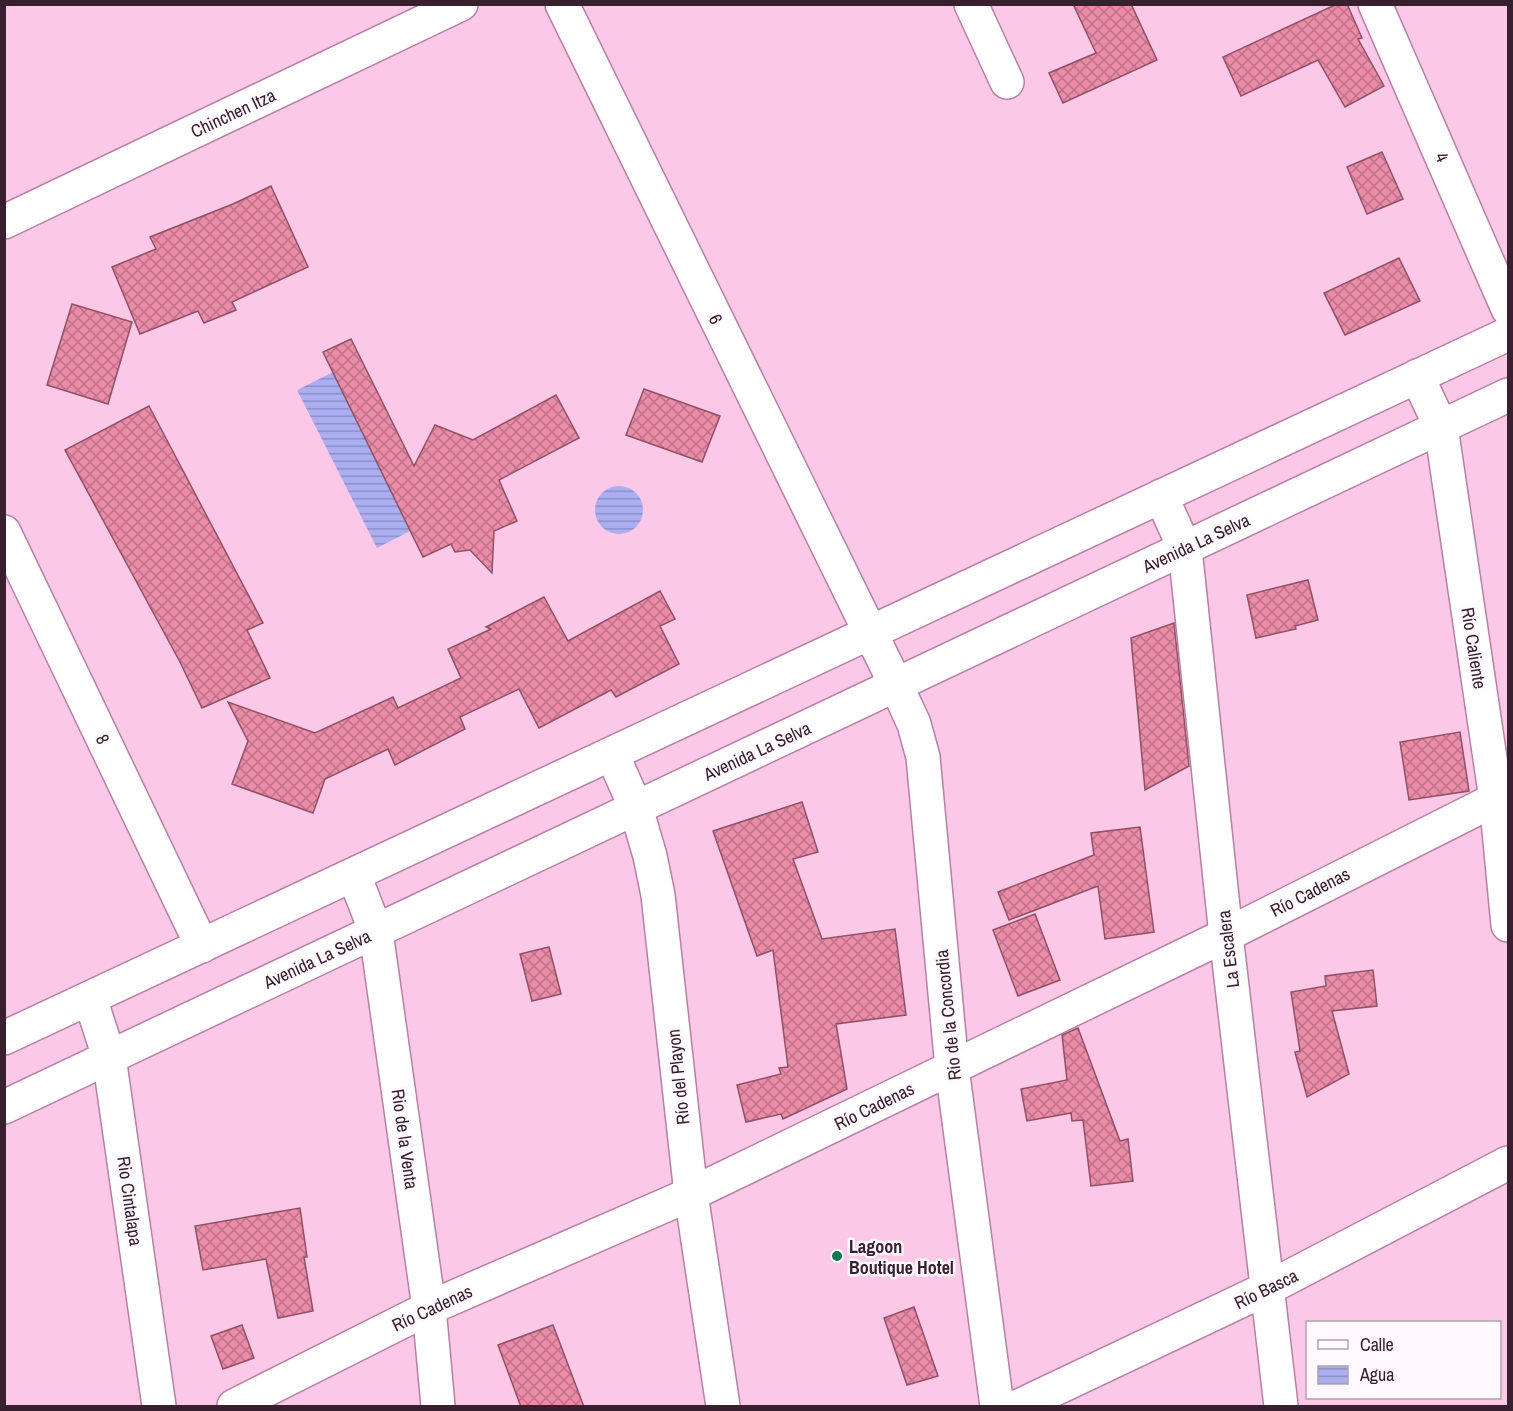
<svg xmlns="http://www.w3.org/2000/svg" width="1513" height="1411" font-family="'Archivo Narrow',sans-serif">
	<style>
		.water { fill: url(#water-rules) }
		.building { fill: url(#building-cross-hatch); stroke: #905164; stroke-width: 1.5 }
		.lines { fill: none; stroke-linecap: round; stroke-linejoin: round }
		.minor-casing { stroke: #ba7fa4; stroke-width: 36 }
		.minor { stroke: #fff; stroke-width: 33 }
		.poi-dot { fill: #0e7851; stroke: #fff8fc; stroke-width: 2 }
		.labels { text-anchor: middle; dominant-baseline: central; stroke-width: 5; stroke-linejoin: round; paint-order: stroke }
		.street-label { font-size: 18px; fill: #38202f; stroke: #fff8fc }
		.poi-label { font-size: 18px; font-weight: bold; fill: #38202f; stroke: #fff8fc; text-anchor: start }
	</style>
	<defs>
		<pattern id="water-rules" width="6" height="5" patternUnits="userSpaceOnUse" patternTransform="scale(1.5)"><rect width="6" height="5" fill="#abaff2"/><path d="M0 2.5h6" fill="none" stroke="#8c8ec4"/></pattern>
		<pattern id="building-cross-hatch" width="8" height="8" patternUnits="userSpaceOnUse" patternTransform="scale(1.5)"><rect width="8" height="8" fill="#ea8ba7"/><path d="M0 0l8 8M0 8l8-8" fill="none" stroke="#bf7188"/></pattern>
	</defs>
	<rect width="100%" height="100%" fill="#fbc8e7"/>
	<!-- water -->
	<g class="water">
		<path d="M333 372 410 531 377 548 297 390Z"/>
		<circle cx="619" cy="510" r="24"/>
	</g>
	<!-- building -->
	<g class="building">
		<path d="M1073 4H1131L1157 60 1063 103 1049 73 1096 53Z"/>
		<path d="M1337 4H1347L1362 38 1358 39 1384 86 1345 107 1318 60 1241 96 1223 57Z"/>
		<path d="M1382 152 1403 199 1367 214 1347 167Z"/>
		<path d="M271 186 308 267 232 302 236 310 204 323 198 311 140 334 112 267 156 249 150 237 233 204Z"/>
		<path d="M1399 258 1420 301 1345 335 1324 293Z"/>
		<path d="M72 304 132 322 108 404 47 385Z"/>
		<path d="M351 339 414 466 435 425 473 440 556 395 579 438 499 480 517 521 494 531 492 573 470 550 455 552 451 544 423 557 323 352Z"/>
		<path d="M644 389 720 416 702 462 626 435Z"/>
		<path d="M149 406 263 623 247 630 270 678 202 708 180 662 65 450Z"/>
		<path d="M1308 580 1318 620 1295 626 1296 629 1256 638 1247 595Z"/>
		<path d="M660 591 675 619 660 626 679 664 616 697 611 690 539 728 519 689 460 717 465 729 395 765 388 749 325 779 313 813 232 784 248 741 228 702 315 733 393 697 398 708 461 678 448 649 491 629 486 627 544 597 568 641Z"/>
		<path d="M1174 623 1189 766 1145 790 1131 638Z"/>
		<path d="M1460 732 1469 791 1409 800 1400 742Z"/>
		<path d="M802 802 818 852 793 859 822 939 895 929 906 1015 836 1024 847 1089 783 1119 781 1114 746 1122 737 1085 781 1074 779 1068 788 1067 773 950 757 956 713 831Z"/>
		<path d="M1140 827 1154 932 1105 939 1098 886 1009 920 998 892 1094 855 1091 833Z"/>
		<path d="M1035 914 1060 980 1018 996 993 930Z"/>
		<path d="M549 947 561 994 532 1001 520 954Z"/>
		<path d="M1373 970 1377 1006 1332 1011 1349 1074 1307 1097 1295 1052 1300 1051 1291 992 1326 986 1325 976Z"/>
		<path d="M1078 1028 1120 1141 1128 1139 1133 1181 1091 1186 1083 1120 1072 1121 1071 1113 1027 1121 1021 1089 1067 1080 1062 1035Z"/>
		<path d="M300 1208 307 1257H304L313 1311 278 1318 266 1259 203 1270 195 1226Z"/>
		<path d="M914 1307 938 1376 907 1385 884 1318Z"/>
		<path d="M242 1325 254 1358 223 1369 211 1336Z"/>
		<path d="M553 1325 584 1407H521L498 1345Z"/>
	</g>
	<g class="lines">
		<!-- minor casing -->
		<g class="minor-casing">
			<g id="minor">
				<path d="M562 4 896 685 914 724 923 757 952 1068 997 1406"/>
				<path d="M971 4 1007 82"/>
				<path d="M1375 4 1508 309"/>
				<path d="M4 222 461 4"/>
				<path d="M1417 376 1441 427 1496 799 1508 925"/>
				<path d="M1161 496 1185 549 1226 935 1281 1406"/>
				<path d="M4 532 202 946"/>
				<path d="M612 754 636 808 650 856 658 895 691 1194 723 1406"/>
				<path d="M354 875 376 932 429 1308 438 1406"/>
				<path d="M90 998 109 1057 159 1406"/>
				<path d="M4 1038 1508 334"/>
				<path d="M4 1107 1508 395"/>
				<path d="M234 1406 429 1308 691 1194 1226 935 1508 793"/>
				<path d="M1019 1406 1268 1288 1508 1163"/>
			</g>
		</g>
		<!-- minor -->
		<use href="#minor" class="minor"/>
	</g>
	<!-- markers -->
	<circle class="poi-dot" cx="837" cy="1256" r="6"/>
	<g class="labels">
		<!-- street labels -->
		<g class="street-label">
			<text transform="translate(233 113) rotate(-25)">Chinchen Itza</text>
			<text transform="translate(1442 157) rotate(66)">4</text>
			<text transform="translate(716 319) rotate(64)">6</text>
			<text transform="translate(1196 543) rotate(-25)">Avenida La Selva</text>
			<text transform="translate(1474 648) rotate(81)">Río Caliente</text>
			<text transform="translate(103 739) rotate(64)">8</text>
			<text transform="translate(757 751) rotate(-25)">Avenida La Selva</text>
			<text transform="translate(1310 892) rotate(-27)">Río Cadenas</text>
			<text transform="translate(1228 949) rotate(-97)">La Escalera</text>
			<text transform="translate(317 959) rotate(-25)">Avenida La Selva</text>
			<text transform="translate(948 1015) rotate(-96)">Rio de la Concordia</text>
			<text transform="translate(678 1077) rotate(-96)">Río del Playon</text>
			<text transform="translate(874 1106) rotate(-26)">Río Cadenas</text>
			<text transform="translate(405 1139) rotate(82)">Rio de la Venta</text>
			<text transform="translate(130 1201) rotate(82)">Rio Cintalapa</text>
			<text transform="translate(1266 1289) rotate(-26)">Río Basca</text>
			<text transform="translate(432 1308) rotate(-25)">Río Cadenas</text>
		</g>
		<!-- poi labels -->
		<g class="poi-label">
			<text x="849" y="1246">Lagoon<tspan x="849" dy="21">Boutique Hotel</tspan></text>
		</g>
	</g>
	<!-- border -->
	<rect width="1513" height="1411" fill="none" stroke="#38202f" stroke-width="12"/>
	<!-- legend -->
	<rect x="1306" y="1321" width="195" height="78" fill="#fff8fc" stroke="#afa2aa" stroke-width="1.5"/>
	<rect x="1318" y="1340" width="30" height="9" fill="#ffffff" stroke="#afa2aa" stroke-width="1.5"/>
	<text x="1360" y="1351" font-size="18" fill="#38202f">Calle</text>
	<rect x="1318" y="1366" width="30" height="18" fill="url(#water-rules)" stroke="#afa2aa" stroke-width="1.5"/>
	<text x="1360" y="1381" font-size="18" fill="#38202f">Agua</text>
</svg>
